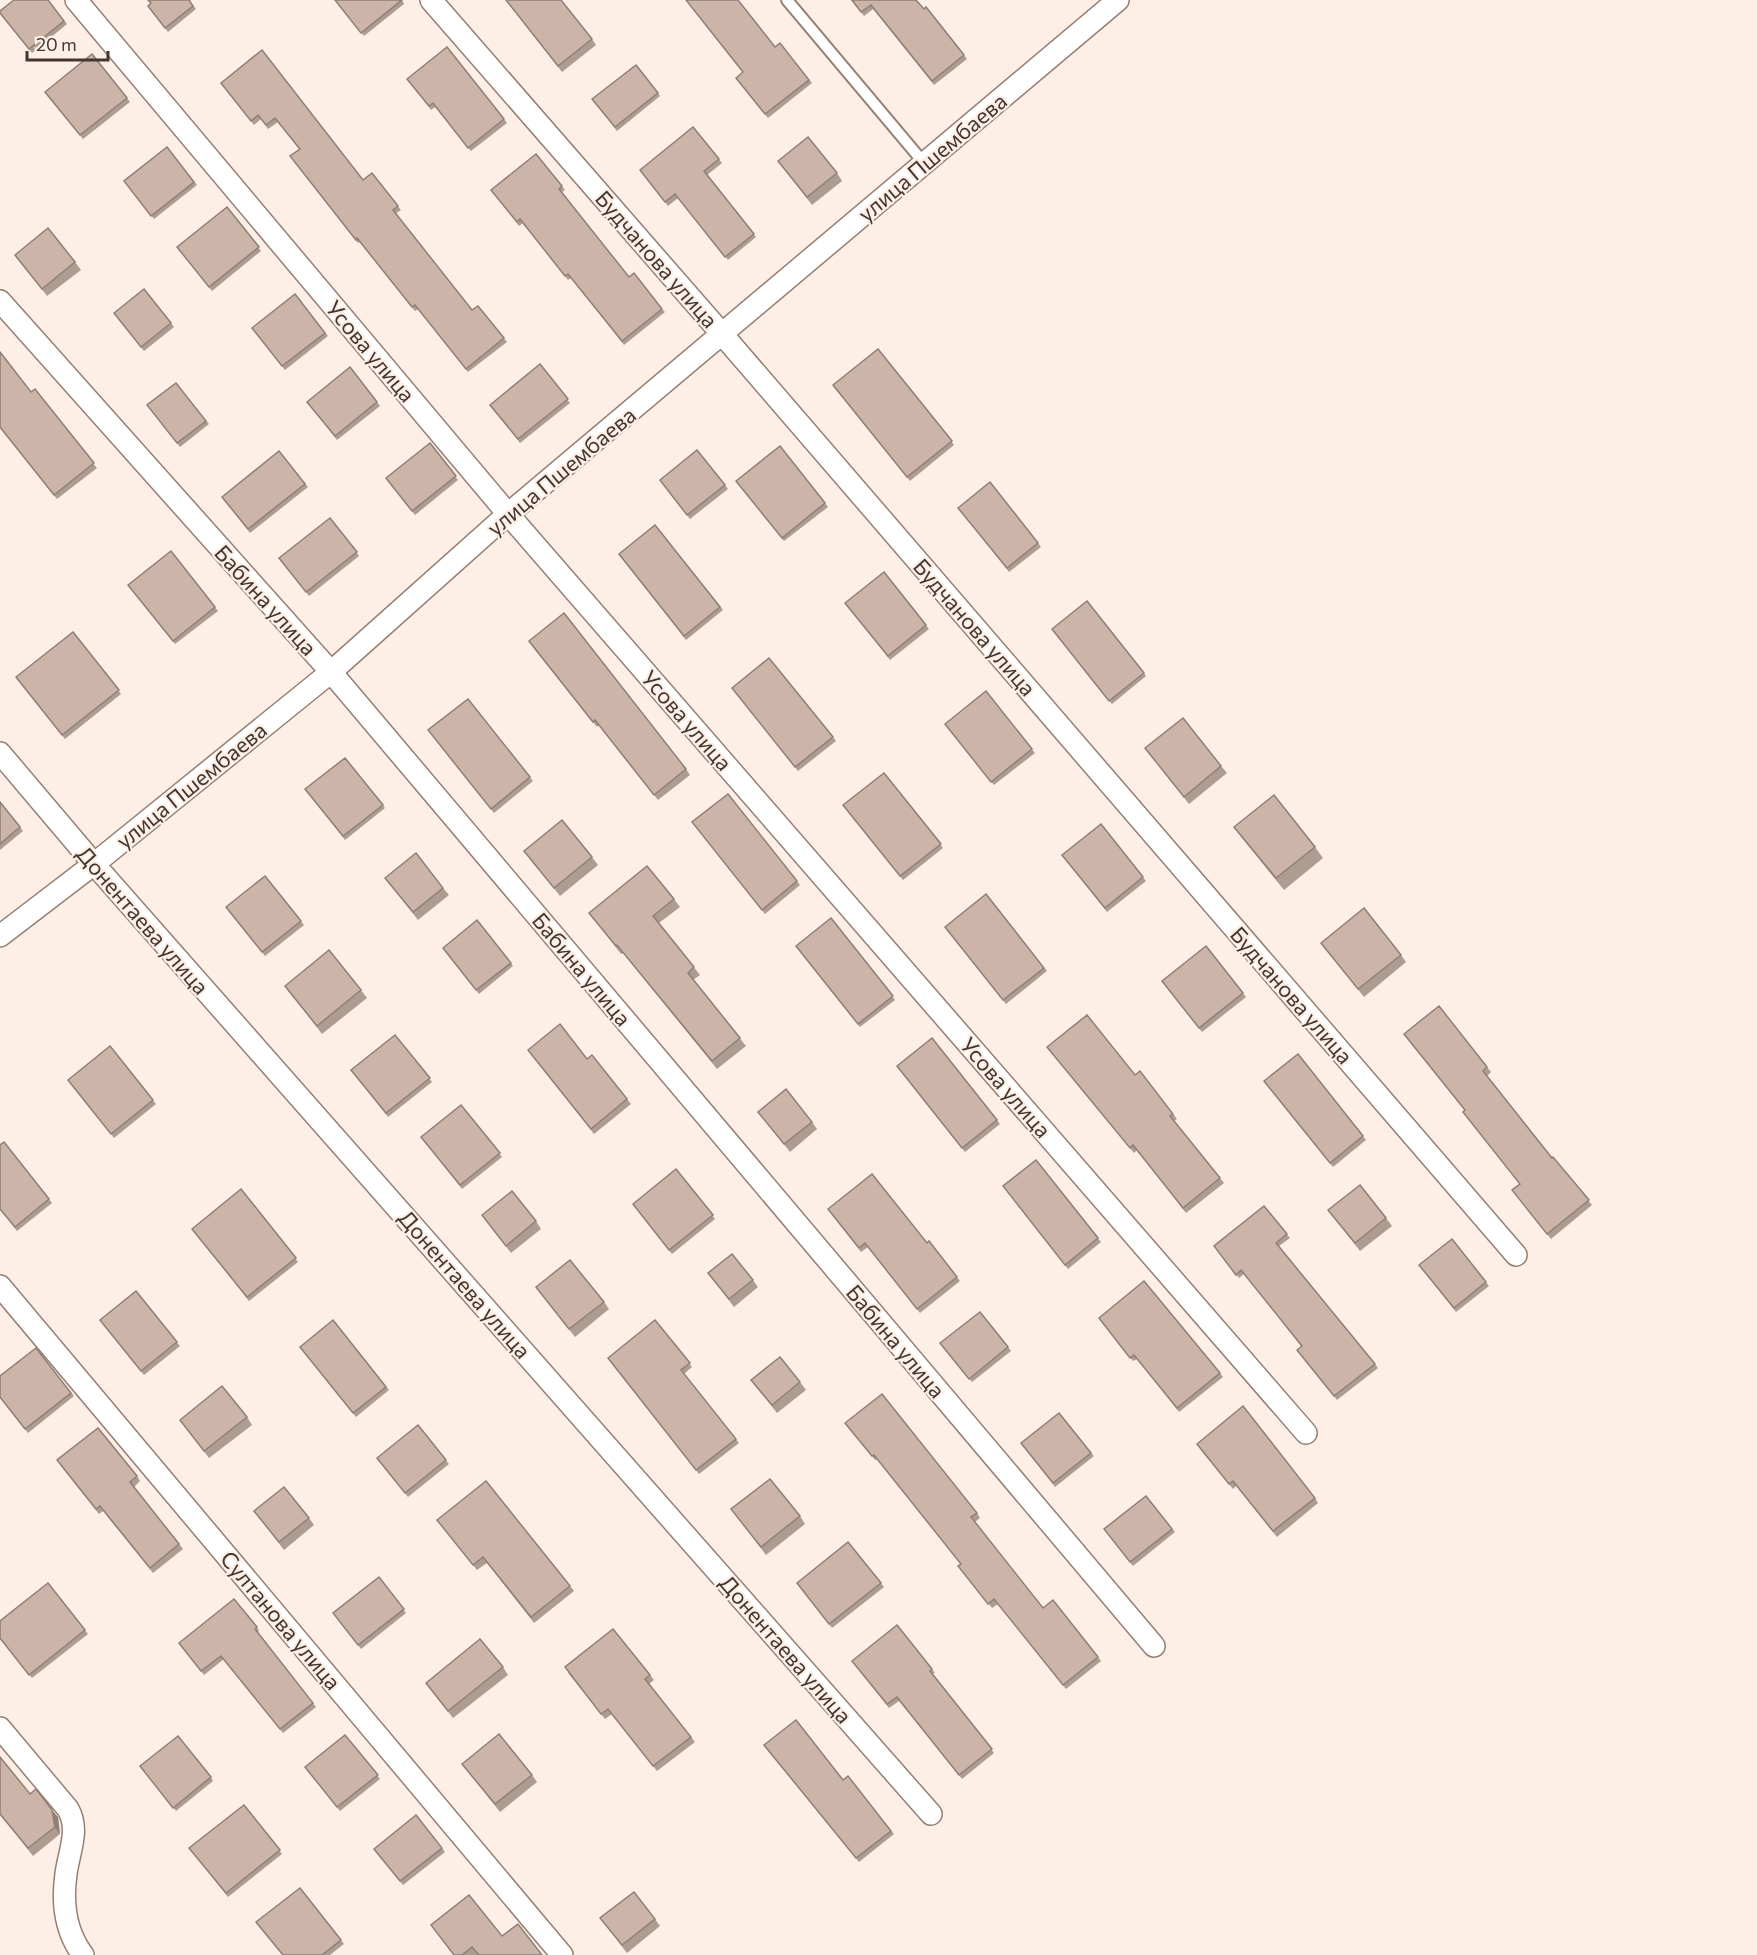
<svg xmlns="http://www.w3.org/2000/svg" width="1757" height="1955" font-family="Commissioner,sans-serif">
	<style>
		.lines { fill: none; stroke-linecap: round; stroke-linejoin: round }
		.service-casing { stroke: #957f73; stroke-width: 14 }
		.minor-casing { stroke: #957f73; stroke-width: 24 }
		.service { stroke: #fff; stroke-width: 10 }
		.minor { stroke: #fff; stroke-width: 21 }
		.wall { fill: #af9c90 }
		.shaded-wall { fill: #8f7f76 }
		.building { fill: #ccb5a8; stroke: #8f7f76; stroke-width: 1.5 }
		.labels { text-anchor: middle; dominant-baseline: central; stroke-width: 4.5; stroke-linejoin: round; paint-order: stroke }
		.street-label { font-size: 22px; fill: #403732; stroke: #fdefe6 }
	</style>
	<rect width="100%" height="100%" fill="#fdefe6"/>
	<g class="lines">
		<!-- service casing -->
		<g class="service-casing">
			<path id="service" d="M787 0 924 163"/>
		</g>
		<!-- minor casing -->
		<g class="minor-casing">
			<g id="minor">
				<path d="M76 0 508 514 1306 1433"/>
				<path d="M431 0 722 334 1516 1255"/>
				<path d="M0 301 331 672 1154 1646"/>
				<path d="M0 753 94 864 931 1814"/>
				<path d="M0 936 94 864 331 672 508 514 1118 0"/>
				<path d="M0 1286 562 1955"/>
				<path d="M0 1728 68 1809C80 1830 69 1851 66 1874 62 1902 65 1931 83 1955"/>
			</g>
		</g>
		<!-- service -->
		<use href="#service" class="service"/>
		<!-- minor -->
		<use href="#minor" class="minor"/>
	</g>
	<!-- wall -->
	<g class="wall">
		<path d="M48 0 67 24 32 53 0 13Z"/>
		<path d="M189 0 196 9 168 32 148 6Z"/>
		<path d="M335 0H402L404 4 364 36Z"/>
		<path d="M506 0 592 39 596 45 562 72Z"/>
		<path d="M851 0 924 9 926 7 967 59 934 85 873 9 864 16Z"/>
		<path d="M780 43 812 83 768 118 736 78Z"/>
		<path d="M262 50 363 180 372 173 401 210 395 214 472 310 478 306 507 342 468 372 418 309 415 311 360 242 358 243 293 160 299 149 278 122 268 129 261 119 254 125 221 83Z"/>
		<path d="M92 54 130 102 83 139 45 92Z"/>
		<path d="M636 65 660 96 617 131 592 99Z"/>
		<path d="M407 79 504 119 507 123 471 151 435 107 431 110Z"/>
		<path d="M693 127 722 163 707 175 756 237 728 260 678 198 668 206 640 170Z"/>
		<path d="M167 147 197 185 154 219 124 181Z"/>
		<path d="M536 154 565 190 562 192 629 277 662 309 665 312 624 345 571 278 568 280 523 223 519 226 491 190Z"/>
		<path d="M778 161 837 173 842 181 812 205Z"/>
		<path d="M227 207 261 251 212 291 177 247Z"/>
		<path d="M15 255 75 262 81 270 47 296Z"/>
		<path d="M144 289 174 327 144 351 114 313Z"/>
		<path d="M295 294 328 336 285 370 252 328Z"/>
		<path d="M878 349 954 445 910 481 833 385Z"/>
		<path d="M540 364 570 403 520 443 490 405Z"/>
		<path d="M350 367 380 406 337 440 307 402Z"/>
		<path d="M176 383 209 424 180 447 147 405Z"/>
		<path d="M31 392 97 468 57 499 0 428Z"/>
		<path d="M430 443 458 480 415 515 386 478Z"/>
		<path d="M780 446 828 507 784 541 736 481Z"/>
		<path d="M697 450 728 489 690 519 660 480Z"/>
		<path d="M279 451 308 487 250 533 222 497Z"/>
		<path d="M990 482 1041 547 1009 572 958 508Z"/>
		<path d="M330 518 359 556 309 596 279 558Z"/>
		<path d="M655 525 723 610 686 640 619 554Z"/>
		<path d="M171 551 218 611 175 644 128 585Z"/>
		<path d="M884 572 929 629 890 660 845 603Z"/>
		<path d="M1087 601 1146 676 1112 704 1052 629Z"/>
		<path d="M73 632 121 694 65 739 16 677Z"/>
		<path d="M532 646 686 769 690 775 658 800 599 725 597 727Z"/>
		<path d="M769 658 836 741 798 771 732 688Z"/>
		<path d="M986 691 1035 753 994 785 945 724Z"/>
		<path d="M468 699 533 781 494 813 428 730Z"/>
		<path d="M1145 748 1221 766 1227 773 1189 804Z"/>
		<path d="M345 758 385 808 345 840 305 789Z"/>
		<path d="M884 773 943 848 903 880 843 805Z"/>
		<path d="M728 794 800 885 765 914 692 822Z"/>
		<path d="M0 802 23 831 0 850Z"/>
		<path d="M1101 824 1146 881 1107 912 1062 855Z"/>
		<path d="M1234 827 1315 847 1323 858 1284 890 1242 838Z"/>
		<path d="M524 851 592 857 598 865 560 896Z"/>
		<path d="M265 876 304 925 265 956 226 907Z"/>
		<path d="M385 878 443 888 449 895 418 920Z"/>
		<path d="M986 894 1047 971 1006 1004 945 927Z"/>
		<path d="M674 899 680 907 659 923 700 975 693 980 746 1046 717 1069 623 953 621 954 589 913Z"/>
		<path d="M831 918 895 1000 860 1027 796 946Z"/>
		<path d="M477 920 513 966 479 994 443 948Z"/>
		<path d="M1321 943 1401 955 1406 962 1364 997Z"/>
		<path d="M1206 946 1246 997 1202 1032 1162 981Z"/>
		<path d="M285 986 361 990 367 998 322 1034Z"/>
		<path d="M1404 1034 1487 1067 1491 1072 1487 1076 1552 1158 1592 1205 1551 1239 1516 1195 1520 1184 1465 1110Z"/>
		<path d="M395 1035 432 1082 388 1117 351 1070Z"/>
		<path d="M932 1038 1000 1124 965 1152 897 1066Z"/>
		<path d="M110 1046 156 1104 114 1138 68 1080Z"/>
		<path d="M1047 1047 1135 1075 1173 1114 1177 1119 1174 1121 1224 1183 1186 1213 1137 1150 1134 1153Z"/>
		<path d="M1298 1054 1366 1140 1333 1167 1264 1081Z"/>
		<path d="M532 1055 587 1059 627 1099 631 1104 594 1134Z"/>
		<path d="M461 1105 502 1157 462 1189 421 1137Z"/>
		<path d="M758 1112 812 1122 817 1129 790 1152Z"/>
		<path d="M4 1142 52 1203 17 1231 0 1209Z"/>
		<path d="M1036 1160 1101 1242 1068 1269 1003 1186Z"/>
		<path d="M676 1169 715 1219 672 1254 633 1204Z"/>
		<path d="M241 1189 298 1262 249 1301 192 1229Z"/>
		<path d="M1264 1206 1290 1238 1279 1246 1378 1368 1337 1400 1297 1350 1301 1346 1244 1274 1239 1278 1214 1246Z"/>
		<path d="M828 1209 927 1243 929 1241 960 1281 920 1313 868 1247 861 1252Z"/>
		<path d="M1328 1210 1386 1218 1392 1226 1360 1251Z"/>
		<path d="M482 1215 536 1221 541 1229 511 1253Z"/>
		<path d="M1452 1239 1489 1286 1456 1312 1419 1265Z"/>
		<path d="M708 1273 753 1280 758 1287 734 1307Z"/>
		<path d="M536 1287 604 1302 609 1309 575 1337Z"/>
		<path d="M136 1291 180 1346 144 1375 100 1320Z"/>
		<path d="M1099 1318 1220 1373 1223 1377 1179 1412 1137 1359 1133 1361Z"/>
		<path d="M333 1320 389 1390 356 1417 300 1347Z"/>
		<path d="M655 1320 692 1367 684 1374 739 1443 699 1474 608 1358Z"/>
		<path d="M940 1343 1008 1347 1011 1351 972 1382Z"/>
		<path d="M36 1348 74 1396 28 1433 0 1398Z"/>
		<path d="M751 1380 800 1382 806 1390 777 1413Z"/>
		<path d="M247 1417 252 1425 209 1458 180 1420Z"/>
		<path d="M418 1425 449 1464 408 1497 377 1458Z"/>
		<path d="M849 1427 977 1513 980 1518 975 1522 1043 1608 1098 1657 1101 1661 1066 1689 998 1604 992 1608 962 1571 961 1564 877 1459 875 1460Z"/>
		<path d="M1021 1443 1091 1453 1094 1456 1055 1487Z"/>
		<path d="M1200 1449 1315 1498 1318 1503 1277 1537 1236 1486 1233 1489Z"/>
		<path d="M60 1465 137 1476 140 1481 134 1487 183 1549 153 1573 103 1511 99 1514Z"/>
		<path d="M1146 1496 1175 1532 1133 1566 1104 1529Z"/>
		<path d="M731 1509 800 1516 805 1524 766 1555Z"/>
		<path d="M254 1511 309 1518 314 1525 284 1550Z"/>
		<path d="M441 1525 570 1586 574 1591 534 1623 487 1563 477 1570Z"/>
		<path d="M848 1542 884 1587 832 1628 797 1583Z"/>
		<path d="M379 1577 406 1613 361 1649 333 1613Z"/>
		<path d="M48 1583 88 1634 32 1678 0 1639Z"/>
		<path d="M257 1627 259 1631 257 1633 316 1707 283 1733 224 1659 204 1675 179 1643Z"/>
		<path d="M852 1661 932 1669 935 1673 932 1674 994 1753 962 1779 899 1701 889 1708Z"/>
		<path d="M503 1667 508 1675 453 1718 426 1683Z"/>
		<path d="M568 1673 650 1675 654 1680 649 1684 695 1742 657 1771 612 1714 605 1719Z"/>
		<path d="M345 1735 380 1779 340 1811 305 1767Z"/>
		<path d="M767 1749 843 1780 848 1776 894 1834 859 1862Z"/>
		<path d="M0 1757 30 1794 58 1817 60 1834 33 1856 0 1814Z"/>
		<path d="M462 1764 532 1775 537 1782 500 1812Z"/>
		<path d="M140 1766 211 1777 213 1781 176 1811Z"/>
		<path d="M244 1805 282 1854 228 1897 189 1848Z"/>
		<path d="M416 1815 445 1852 403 1885 374 1849Z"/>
		<path d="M300 1888 344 1944 330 1955H282Z"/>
		<path d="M600 1918 655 1919 660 1926 627 1953Z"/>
		<path d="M431 1925 502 1936 542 1955H454Z"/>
	</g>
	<!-- shaded-wall -->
	<path class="shaded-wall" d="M52 1810 58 1817 60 1834 55 1827Z"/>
	<!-- building -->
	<g class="building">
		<path d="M14 0H48L64 21 29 49 0 13V11Z"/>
		<path d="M148 0H189L193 6 165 28 148 6 151 3Z"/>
		<path d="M335 0H402L361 33Z"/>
		<path d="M506 0H561L592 39 558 66Z"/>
		<path d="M686 0H738L775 47 780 43 809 80 765 114 736 78 743 72Z"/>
		<path d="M852 0H916L924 9 926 7 964 55 932 81 871 5 861 12Z"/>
		<path d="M447 47 504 119 468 148 433 103 429 106 407 79Z"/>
		<path d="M262 50 363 180 372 173 398 206 393 210 472 310 478 306 504 338 466 369 415 305 412 307 357 238 356 240 290 156 300 149 275 118 266 125 258 115 251 121 221 83Z"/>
		<path d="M92 54 127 98 80 135 45 92Z"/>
		<path d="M636 65 658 93 615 127 592 99Z"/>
		<path d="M693 127 719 159 704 171 754 234 725 257 675 194 665 202 640 170Z"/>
		<path d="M808 137 837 173 807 197 778 161Z"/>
		<path d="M167 147 194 182 151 216 124 181Z"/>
		<path d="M536 154 562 186 559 189 629 277 634 273 662 309 622 341 568 274 565 276 520 219 517 222 491 190Z"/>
		<path d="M227 207 259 247 209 287 177 247Z"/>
		<path d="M48 228 75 262 42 289 15 255Z"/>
		<path d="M144 289 171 323 141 347 114 313Z"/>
		<path d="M295 294 325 333 282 366 252 328Z"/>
		<path d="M878 349 952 441 907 477 833 385Z"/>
		<path d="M0 352 31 392 35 389 94 463 54 495 0 427Z"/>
		<path d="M540 364 568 399 518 439 490 405Z"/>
		<path d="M350 367 377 402 335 436 307 402Z"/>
		<path d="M176 383 206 421 177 443 147 405Z"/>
		<path d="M430 443 456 476 412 511 386 478Z"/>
		<path d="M780 446 825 503 782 538 736 481Z"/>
		<path d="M697 450 725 485 687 515 660 480Z"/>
		<path d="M279 451 305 484 248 529 222 497Z"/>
		<path d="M990 482 1038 543 1007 568 958 508Z"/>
		<path d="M330 518 357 552 306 592 279 558Z"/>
		<path d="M655 525 720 607 684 636 619 554Z"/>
		<path d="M171 551 215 607 173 641 128 585Z"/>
		<path d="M884 572 926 625 888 656 845 603Z"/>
		<path d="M1087 601 1144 673 1109 701 1052 629Z"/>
		<path d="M564 613 686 769 654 795 595 720 593 722 529 641Z"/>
		<path d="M73 632 119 690 62 735 16 677Z"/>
		<path d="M769 658 833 737 795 767 732 688Z"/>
		<path d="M986 691 1032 749 991 782 945 724Z"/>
		<path d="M468 699 530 777 491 809 428 730Z"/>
		<path d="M1183 718 1221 766 1184 797 1145 748Z"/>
		<path d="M345 758 383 805 343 836 305 789Z"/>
		<path d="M884 773 941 844 900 876 843 805Z"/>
		<path d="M728 794 797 881 762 910 692 822Z"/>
		<path d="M1274 795 1315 847 1276 878 1234 827Z"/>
		<path d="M0 802 20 827 0 844Z"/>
		<path d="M562 820 592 857 554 888 524 851Z"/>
		<path d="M1101 824 1143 877 1105 908 1062 855Z"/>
		<path d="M416 853 443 888 413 912 385 878Z"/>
		<path d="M647 866 674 899 653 916 694 967 688 973 740 1038 712 1061 617 945 616 946 589 913Z"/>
		<path d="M265 876 301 921 262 952 226 907Z"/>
		<path d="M986 894 1044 968 1003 1000 945 927Z"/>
		<path d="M1364 908 1401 955 1358 989 1321 943Z"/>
		<path d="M831 918 893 996 858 1024 796 946Z"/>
		<path d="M477 920 511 963 476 990 443 948Z"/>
		<path d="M1206 946 1243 993 1199 1028 1162 981Z"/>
		<path d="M329 950 361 990 317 1026 285 986Z"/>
		<path d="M1439 1006 1487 1067 1483 1071 1552 1158 1553 1157 1589 1200 1547 1234 1512 1190 1520 1184 1463 1112 1465 1110 1404 1034Z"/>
		<path d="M1087 1015 1135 1075 1140 1071 1173 1114 1170 1116 1220 1178 1183 1208 1133 1145 1130 1148 1047 1047Z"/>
		<path d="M560 1024 587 1059 592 1055 627 1099 591 1129 528 1050Z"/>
		<path d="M395 1035 430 1078 386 1113 351 1070Z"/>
		<path d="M932 1038 997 1120 962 1148 897 1066Z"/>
		<path d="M110 1046 153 1100 111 1134 68 1080Z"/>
		<path d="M1298 1054 1363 1136 1330 1163 1264 1081Z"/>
		<path d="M786 1089 812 1122 784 1144 758 1112Z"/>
		<path d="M461 1105 500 1153 460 1185 421 1137Z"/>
		<path d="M4 1142 49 1199 15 1227 0 1209V1145Z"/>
		<path d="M1036 1160 1098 1238 1065 1265 1003 1186Z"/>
		<path d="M676 1169 713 1215 669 1250 633 1204Z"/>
		<path d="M872 1174 927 1243 929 1241 957 1277 917 1309 865 1243 859 1248 828 1209Z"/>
		<path d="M1360 1185 1386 1218 1355 1243 1328 1210Z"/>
		<path d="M241 1189 296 1258 247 1297 192 1229Z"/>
		<path d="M512 1191 536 1221 506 1246 482 1215Z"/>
		<path d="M1264 1206 1287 1234 1276 1243 1375 1364 1334 1396 1297 1350 1302 1346 1241 1270 1236 1275 1214 1246Z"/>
		<path d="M1452 1239 1486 1282 1454 1308 1419 1265Z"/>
		<path d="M732 1254 753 1280 729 1299 708 1273Z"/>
		<path d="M570 1260 604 1302 569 1329 536 1287Z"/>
		<path d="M1144 1281 1220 1373 1177 1408 1134 1355 1130 1358 1099 1318Z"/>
		<path d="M136 1291 177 1342 141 1371 100 1320Z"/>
		<path d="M980 1312 1008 1347 969 1379 940 1343Z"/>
		<path d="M333 1320 386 1387 353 1413 300 1347Z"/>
		<path d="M655 1320 690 1363 681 1370 736 1439 696 1470 608 1358Z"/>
		<path d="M36 1348 71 1393 25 1429 0 1397V1376Z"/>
		<path d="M780 1357 800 1382 772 1405 751 1380Z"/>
		<path d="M222 1386 247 1417 204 1451 180 1420Z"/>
		<path d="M882 1394 977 1513 971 1517 1043 1608 1053 1600 1098 1657 1063 1685 994 1599 988 1604 958 1566 961 1564 874 1455 872 1456 845 1423Z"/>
		<path d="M1243 1406 1315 1498 1273 1531 1233 1481 1229 1484 1197 1444Z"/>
		<path d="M1059 1413 1091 1453 1053 1483 1021 1443Z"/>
		<path d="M418 1425 446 1460 405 1493 377 1458Z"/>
		<path d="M98 1428 137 1476 130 1482 179 1544 150 1568 100 1506 96 1509 57 1460Z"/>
		<path d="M770 1479 800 1516 761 1547 731 1509Z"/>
		<path d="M486 1481 570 1586 531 1617 483 1557 473 1565 437 1520Z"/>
		<path d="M284 1487 309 1518 279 1542 254 1511Z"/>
		<path d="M1146 1496 1172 1529 1130 1562 1104 1529Z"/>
		<path d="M848 1542 881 1583 829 1624 797 1583Z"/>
		<path d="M379 1577 404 1609 358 1645 333 1613Z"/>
		<path d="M48 1583 85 1630 29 1675 0 1638V1621Z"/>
		<path d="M234 1599 257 1627 255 1629 313 1703 280 1729 221 1656 201 1671 179 1643Z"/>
		<path d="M897 1625 932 1669 930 1671 992 1749 959 1775 897 1697 887 1704 852 1661Z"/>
		<path d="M613 1629 650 1675 645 1679 691 1737 653 1766 608 1709 601 1714 565 1667Z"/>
		<path d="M480 1639 503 1667 448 1711 426 1683Z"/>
		<path d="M796 1720 843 1780 848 1776 891 1831 856 1858 764 1745Z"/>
		<path d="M499 1734 532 1775 495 1804 462 1764Z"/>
		<path d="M345 1735 378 1775 337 1807 305 1767Z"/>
		<path d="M178 1736 211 1777 173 1808 140 1766Z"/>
		<path d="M0 1757 30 1794 36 1789 52 1810 55 1827 28 1848 0 1814Z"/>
		<path d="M244 1805 280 1850 226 1893 189 1848Z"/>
		<path d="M416 1815 442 1848 400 1881 374 1849Z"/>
		<path d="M300 1888 341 1940 322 1955H283L256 1922Z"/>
		<path d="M634 1892 655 1919 622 1945 600 1918Z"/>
		<path d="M469 1895 502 1936 518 1924 542 1955H479L472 1947 462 1955H454L431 1925Z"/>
	</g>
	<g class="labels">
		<!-- street labels -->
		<g class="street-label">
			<text transform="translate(932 157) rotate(-40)">улица Пшембаева</text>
			<text transform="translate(657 259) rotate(49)">Будчанова улица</text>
			<text transform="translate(371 351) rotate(50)">Усова улица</text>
			<text transform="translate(561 471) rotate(-40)">улица Пшембаева</text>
			<text transform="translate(266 600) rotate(48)">Бабина улица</text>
			<text transform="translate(975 627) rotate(49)">Будчанова улица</text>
			<text transform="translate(687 720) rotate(49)">Усова улица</text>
			<text transform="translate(191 785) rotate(-39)">улица Пшембаева</text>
			<text transform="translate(143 920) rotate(49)">Донентаева улица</text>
			<text transform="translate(582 969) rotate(50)">Бабина улица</text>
			<text transform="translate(1292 995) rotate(49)">Будчанова улица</text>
			<text transform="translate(1006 1087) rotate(49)">Усова улица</text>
			<text transform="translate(465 1284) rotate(49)">Донентаева улица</text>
			<text transform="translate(896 1341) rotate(50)">Бабина улица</text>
			<text transform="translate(281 1620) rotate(50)">Султанова улица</text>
			<text transform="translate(786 1649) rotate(49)">Донентаева улица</text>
		</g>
	</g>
	<!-- scale -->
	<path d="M27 51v9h81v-9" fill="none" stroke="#403732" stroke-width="3"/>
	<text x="36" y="51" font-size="18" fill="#403732" stroke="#fdefe6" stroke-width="4.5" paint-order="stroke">20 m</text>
</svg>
